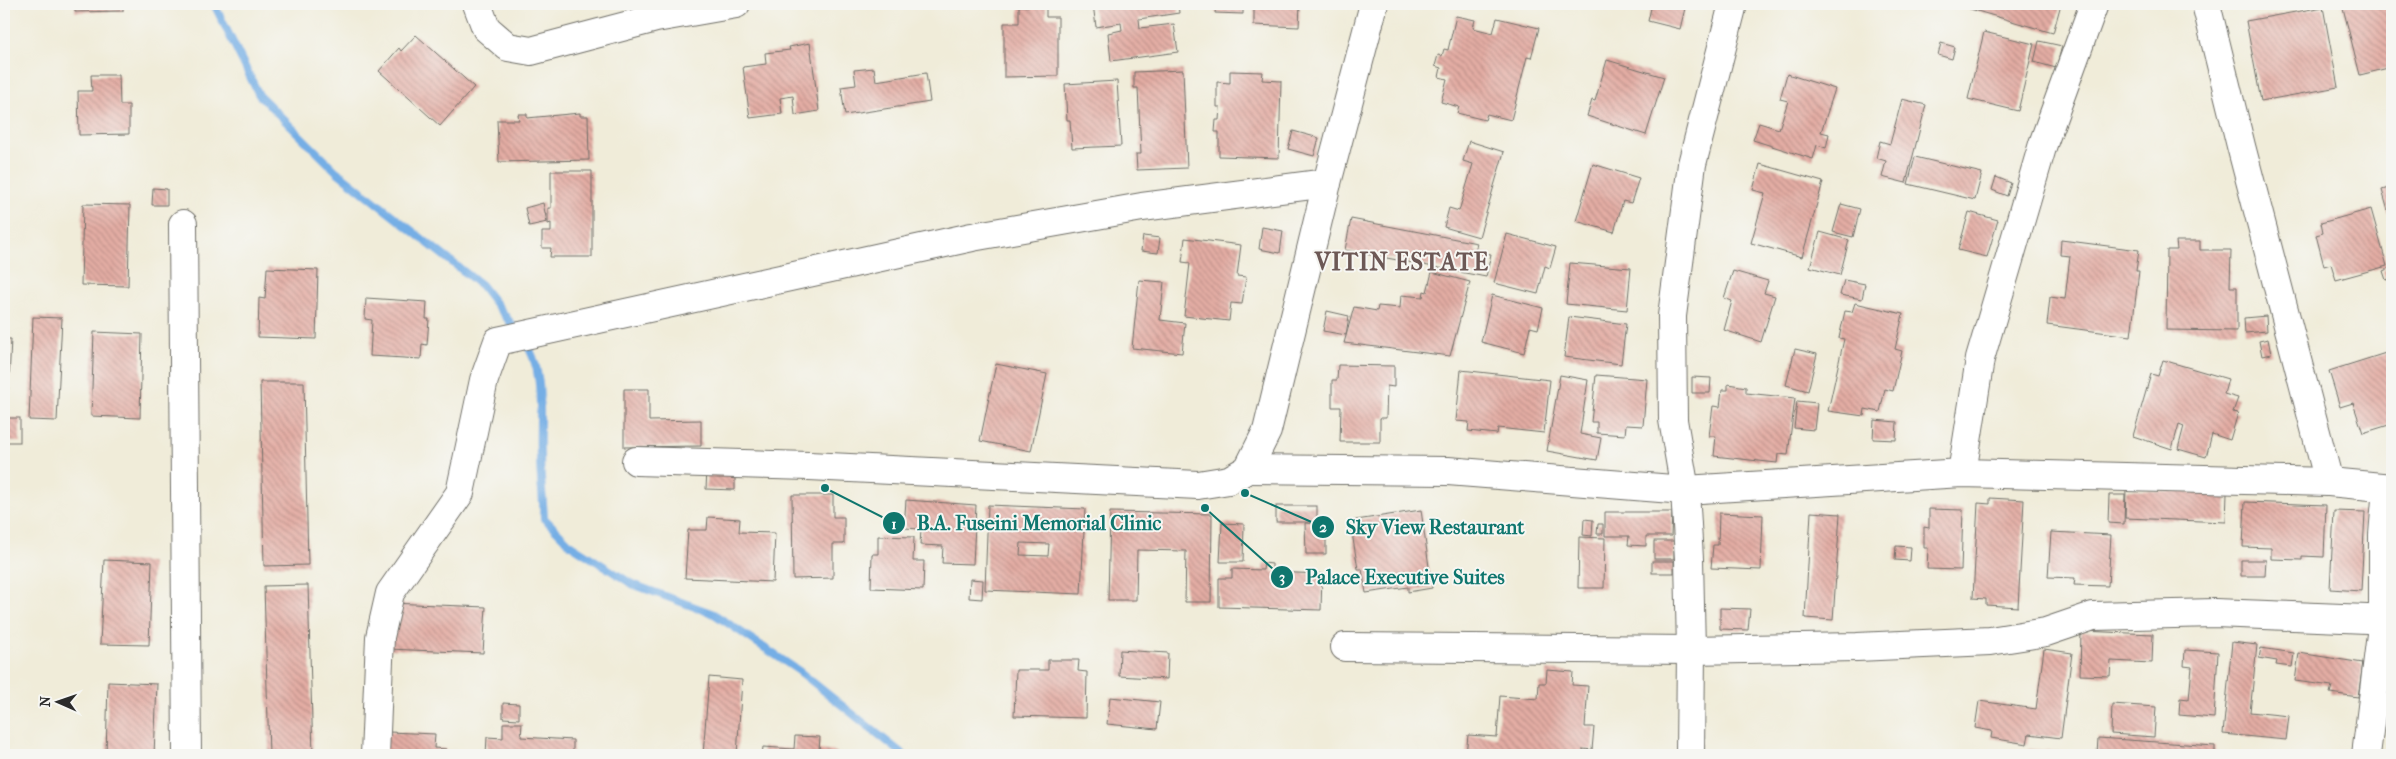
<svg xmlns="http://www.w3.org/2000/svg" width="2396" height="759" font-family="'IM FELL French Canon',serif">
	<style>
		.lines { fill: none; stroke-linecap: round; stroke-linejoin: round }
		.stream { stroke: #74aee5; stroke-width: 8 }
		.building { fill: url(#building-back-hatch); fill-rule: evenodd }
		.minor-casing { stroke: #706f68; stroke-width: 30 }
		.minor { stroke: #fff; stroke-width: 28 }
		.labels { text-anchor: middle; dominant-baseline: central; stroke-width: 4; stroke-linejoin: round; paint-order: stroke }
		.district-label { font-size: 24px; font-weight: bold; letter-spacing: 1px; fill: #6c5855; stroke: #f6f6f2 }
		.leader { fill: none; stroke: #0f766e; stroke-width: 2 }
		.callout-dot { fill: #0f766e; stroke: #f6f6f2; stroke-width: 2 }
		.mark-label { font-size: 15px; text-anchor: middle; font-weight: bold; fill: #fff }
		.callout-label { font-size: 20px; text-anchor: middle; font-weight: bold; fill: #0f766e; stroke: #f6f6f2; stroke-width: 4; stroke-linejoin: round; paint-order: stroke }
	</style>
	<defs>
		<pattern id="building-back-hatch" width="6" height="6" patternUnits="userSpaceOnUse" patternTransform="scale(1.25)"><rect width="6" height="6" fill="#e4ada4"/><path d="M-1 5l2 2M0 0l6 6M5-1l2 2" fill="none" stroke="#b98d86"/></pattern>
	</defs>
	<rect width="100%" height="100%" fill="#f6f6f2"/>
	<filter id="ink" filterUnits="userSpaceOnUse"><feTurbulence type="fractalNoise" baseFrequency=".02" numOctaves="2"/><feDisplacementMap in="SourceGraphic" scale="10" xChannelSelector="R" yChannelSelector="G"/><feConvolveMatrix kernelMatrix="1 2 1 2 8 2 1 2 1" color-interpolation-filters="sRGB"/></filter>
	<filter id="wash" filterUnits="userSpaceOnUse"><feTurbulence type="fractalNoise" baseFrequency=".0096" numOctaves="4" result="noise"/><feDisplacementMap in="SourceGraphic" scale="20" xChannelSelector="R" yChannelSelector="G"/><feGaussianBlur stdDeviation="1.12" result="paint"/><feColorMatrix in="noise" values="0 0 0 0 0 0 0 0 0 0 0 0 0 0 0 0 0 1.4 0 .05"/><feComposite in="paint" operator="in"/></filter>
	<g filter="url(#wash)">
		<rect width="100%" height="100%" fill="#f0ecd9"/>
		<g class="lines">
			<!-- stream -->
			<g class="stream">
				<path d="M214 4 259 95 336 171 481 285 517 331"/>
				<path d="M524 340C547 371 538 420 540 456 540 477 543 497 544 518L571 545 632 584 714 614 799 671 904 755"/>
			</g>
		</g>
		<g id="blocks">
			<!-- building -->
			<g class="building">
				<path d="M75 4H123V11L75 12Z"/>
				<path d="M1093 4H1178L1179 13 1139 19 1140 28 1174 24 1178 52 1111 61 1108 33 1122 30 1121 23 1096 27Z"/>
				<path d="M1216 4H1243V14L1215 13Z"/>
				<path d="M1254 4H1300L1299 27 1254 25Z"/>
				<path d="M1637 4H1686L1680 29 1648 21 1651 8Z"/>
				<path d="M1953 4H2061L2053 33Z"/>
				<path d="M2342 4H2388L2392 20V67L2360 75Z"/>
				<path d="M1019 6H1046V17H1058V76L1004 77V23H1019Z"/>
				<path d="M2323 7 2338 87 2261 101 2246 21Z"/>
				<path d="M1456 16 1475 20 1473 28 1493 33 1497 18 1539 28 1531 58 1527 57 1511 120 1487 114 1485 120 1457 113 1459 107 1441 102 1447 79 1439 77 1441 68 1435 66 1438 55 1442 56 1444 49 1448 50Z"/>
				<path d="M1984 32 2034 44 2018 111 1968 99Z"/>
				<path d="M416 35 474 87 440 126 379 71 399 48 401 51Z"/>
				<path d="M2039 41 2062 46 2056 68 2034 62Z"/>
				<path d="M810 43 819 111 795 115 793 96 780 98 782 114 750 118 743 67 766 64 765 53 790 50 789 47Z"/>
				<path d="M1941 43 1955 47 1952 59 1938 55Z"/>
				<path d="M1607 60 1664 77 1646 135 1587 116 1592 100 1595 101Z"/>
				<path d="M874 68 876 81 926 73 930 102 845 115 841 87 856 85 854 70Z"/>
				<path d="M1183 70 1187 168 1137 170 1136 154H1141L1138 88H1134V72Z"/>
				<path d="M1230 71 1263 72 1262 80 1281 81 1279 158 1219 156V132H1215L1216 120H1219L1220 107H1217V82L1230 83Z"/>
				<path d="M1787 74 1835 89 1821 132 1829 134 1826 148 1817 145 1813 159 1753 140 1759 123 1779 129 1788 101 1780 99Z"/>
				<path d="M91 75H119L120 105H129V134L79 135 78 91H92Z"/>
				<path d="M1117 81 1121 146 1072 148 1070 120H1067L1065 84Z"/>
				<path d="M1902 99 1926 105 1906 183 1882 177 1886 161 1876 158 1880 141 1890 144Z"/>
				<path d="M580 113V116H588L589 160 499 162 497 120H519L518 114H527V118Z"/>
				<path d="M1293 131 1319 138 1314 156 1288 149Z"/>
				<path d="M1469 141 1504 152 1479 237 1444 227 1449 208 1459 211 1473 164 1463 161Z"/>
				<path d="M1915 157 1982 173 1975 200 1908 184Z"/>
				<path d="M1593 164 1639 178 1631 203 1623 201 1614 232 1576 221Z"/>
				<path d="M1760 164 1823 182 1802 257 1751 243 1765 193 1753 190Z"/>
				<path d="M551 171H592V257H550L551 248H542V232H551V223L548 224V208H551Z"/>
				<path d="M1996 177 2011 183 2007 196 1992 190Z"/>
				<path d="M2392 187V225L2382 190Z"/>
				<path d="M153 188 167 189V205H152Z"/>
				<path d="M543 203 547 222 529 226 525 208Z"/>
				<path d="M83 204 130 205 128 286 81 285Z"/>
				<path d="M1841 204 1860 209 1853 237 1833 232Z"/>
				<path d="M2371 209 2387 266 2336 280 2331 264 2324 266 2316 235 2323 233 2321 223Z"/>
				<path d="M1969 212 1998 220 1987 257 1958 250Z"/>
				<path d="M1351 219 1477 243 1475 252 1491 254 1486 277 1345 250Z"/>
				<path d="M1262 227 1283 231 1280 253 1259 249Z"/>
				<path d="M1820 232 1849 240 1840 275 1810 267Z"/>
				<path d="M1507 234 1556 247 1550 268 1545 266 1538 294 1494 283Z"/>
				<path d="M1143 236 1160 238 1158 253 1141 251Z"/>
				<path d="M1185 238 1241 245 1237 276 1246 277 1242 304 1231 303 1229 321 1184 316 1190 263 1182 262Z"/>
				<path d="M2061 240 2139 250 2136 271H2139L2131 336 2047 325 2050 297 2065 299 2070 256 2060 255Z"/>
				<path d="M2176 241H2200V250H2231L2230 287H2237V331L2166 330 2167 250H2177Z"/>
				<path d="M1570 263 1631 268 1627 310 1566 304Z"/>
				<path d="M2392 267V278L2386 280 2383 271Z"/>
				<path d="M267 268 318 270 316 339 258 337 259 298 265 299Z"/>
				<path d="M1733 271 1768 281 1764 293 1775 296 1761 342 1724 330 1732 301 1724 298Z"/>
				<path d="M1432 272 1470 282 1450 356 1344 343 1354 307 1377 311 1378 306 1400 308 1401 295 1423 297 1424 291 1427 292Z"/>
				<path d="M1139 280 1164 282 1160 320 1185 323 1182 353 1132 348Z"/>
				<path d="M1844 280 1865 284 1862 299 1840 295Z"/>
				<path d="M1492 295 1543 308 1538 329 1530 327 1524 353 1481 342Z"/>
				<path d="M366 298 427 302 426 319H429L427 345 422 344 421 359 370 356 372 320 365 319Z"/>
				<path d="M1855 303 1903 314 1895 349 1902 351 1893 391 1885 389 1880 412 1865 409 1864 416 1828 411 1844 339 1839 338 1845 311 1852 312Z"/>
				<path d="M1327 311 1349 316 1346 335 1323 331Z"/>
				<path d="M2266 316 2267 331 2245 333 2244 318Z"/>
				<path d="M33 317 62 318 57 421 29 420Z"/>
				<path d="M1569 317 1626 324 1621 364 1564 357Z"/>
				<path d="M94 332 142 334 140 418 91 416Z"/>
				<path d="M4 339H11L8 400 4 399Z"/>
				<path d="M2268 339 2271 354 2262 356 2259 341Z"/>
				<path d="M1795 349 1817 354 1808 391 1786 385Z"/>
				<path d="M2392 351V424L2363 433 2353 403 2340 407 2329 371Z"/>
				<path d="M2163 360 2228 379 2224 394 2238 398 2233 412 2238 413 2230 440 2212 434 2206 457 2178 449 2184 426 2179 424 2172 449 2133 436 2151 374 2158 376Z"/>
				<path d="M996 364 1047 374 1031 451 980 441Z"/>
				<path d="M1338 365 1394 366V387L1387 386 1386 418H1380V442H1340L1341 407H1332V380H1337Z"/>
				<path d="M1461 370 1550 380 1544 433 1498 428 1497 434 1468 431 1469 422 1456 421Z"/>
				<path d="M1560 375 1588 380 1580 434 1601 438 1597 460 1547 451Z"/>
				<path d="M1596 375 1647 379 1643 426 1626 425 1625 435 1597 433V422H1591Z"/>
				<path d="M1692 377 1711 378 1710 393H1692Z"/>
				<path d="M260 382H304L308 565 264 566Z"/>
				<path d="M1728 384 1746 387V393L1795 398 1788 455 1778 454 1777 463 1714 456 1716 436H1709L1713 406 1720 407 1722 390H1728Z"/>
				<path d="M624 389H649V421L701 420V446L624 447Z"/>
				<path d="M1797 401 1817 403 1814 430 1794 428Z"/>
				<rect x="7" y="418" width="13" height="24"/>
				<path d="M1874 420 1897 422 1896 440 1873 439Z"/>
				<path d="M707 469H735V490L706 489Z"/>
				<path d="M2126 490 2227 493 2226 522 2125 518Z"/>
				<path d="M792 495H833V517H844V544H833V578L793 579Z"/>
				<path d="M2109 495H2125L2124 524 2108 523Z"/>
				<path d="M1990 498 2024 500 2018 607 1986 605V599L1973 598 1978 503 1990 504Z"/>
				<path d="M906 500 976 505 973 564 942 563 943 546 920 545 921 529 904 528Z"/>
				<path d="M2245 502 2326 505 2324 557 2302 556V560L2271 559V548L2243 547Z"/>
				<path d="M988 505 1085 509 1081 594 985 590ZM1021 543 1049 544 1048 556 1020 555Z"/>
				<rect x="1276" y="506" width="41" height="16"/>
				<path d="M1929 509 1963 510 1961 570 1927 569 1928 548H1924V527L1929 528Z"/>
				<path d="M1421 510 1432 588 1408 592V587L1366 593 1362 569H1358L1350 521Z"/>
				<path d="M2334 511 2365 512 2361 591 2330 589Z"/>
				<path d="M1110 512 1212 514 1211 602H1185L1186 551 1137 550 1136 600H1108Z"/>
				<path d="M1605 512H1672L1671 536H1646V546L1628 545 1629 536H1605Z"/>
				<path d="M1811 512 1840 514 1833 620 1805 618Z"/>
				<path d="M1719 513 1763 515 1761 570 1711 568 1713 545H1718Z"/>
				<path d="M708 517 740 519 739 532 775 533 773 582 685 578 688 530H707Z"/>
				<path d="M1584 519 1593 520 1592 536 1583 535Z"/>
				<path d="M1222 523 1244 524 1243 562H1220Z"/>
				<path d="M1305 523 1326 524V554H1306Z"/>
				<path d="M1598 524H1603V534H1597Z"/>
				<path d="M2051 532 2111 535 2108 586 2074 585 2075 578 2048 577Z"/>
				<path d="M878 536 914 537 913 561H924L923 590 871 588 872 554H878Z"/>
				<path d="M1579 537 1605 538 1604 588H1578Z"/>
				<rect x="1654" y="541" width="20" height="18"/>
				<path d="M1896 546 1911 547 1910 561 1895 560Z"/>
				<path d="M104 560 152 562 149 645 100 644Z"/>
				<path d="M2241 560H2266L2265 576H2241Z"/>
				<rect x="1652" y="561" width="22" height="12"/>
				<path d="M1264 563 1272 564V572L1322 574 1321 610 1219 607V578H1232V569L1263 570Z"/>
				<path d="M970 579 983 580 982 599 969 598Z"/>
				<path d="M308 585 313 755H269L264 586Z"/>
				<path d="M390 603 486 607 483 653 388 649Z"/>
				<path d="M1720 608 1750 609 1748 630 1720 629Z"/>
				<path d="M2081 631 2153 634 2152 663 2111 661 2110 676 2080 675Z"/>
				<path d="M2232 642 2257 645 2250 712 2289 716 2286 740 2223 734Z"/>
				<path d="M2261 648 2294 653 2292 667 2276 665 2277 661 2259 658Z"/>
				<path d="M2044 649 2072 653 2061 738 2029 734 2027 744 1991 738 1992 731 1975 728 1979 701 2036 709Z"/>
				<path d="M1120 650 1168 653 1167 679 1119 676Z"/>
				<path d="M2185 650 2218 652 2214 718 2179 715 2180 698 2189 699 2192 667 2184 666Z"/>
				<path d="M2299 653 2363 663 2358 697 2330 693 2332 686 2295 681Z"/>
				<path d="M1048 660H1079L1078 671 1087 672 1086 718 1014 716 1016 670H1048Z"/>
				<path d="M1547 670 1573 672 1572 685 1588 686 1585 727H1594L1592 750 1583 749V754L1564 752V755H1466L1468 735 1497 737 1500 696 1538 699 1539 683H1546Z"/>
				<path d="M709 677 742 680 737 755H703Z"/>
				<path d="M108 682 157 684 154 755H106Z"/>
				<path d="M1110 697 1160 702 1157 729 1107 724Z"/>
				<path d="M503 703 519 704V719L503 718Z"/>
				<path d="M2112 704 2156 707 2154 737 2111 734Z"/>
				<path d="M503 723H522L521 737 573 740V755H486L487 737 503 738Z"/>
				<path d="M389 732 435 734 434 748 446 749V755H378Z"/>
				<path d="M795 736 820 737 819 750 837 752V755H762L763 747 794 749Z"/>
				<path d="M2098 738 2215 746V755H2097Z"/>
				<path d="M2028 749 2064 752 2063 755H2027Z"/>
			</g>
		</g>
	</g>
	<g filter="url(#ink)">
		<use href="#blocks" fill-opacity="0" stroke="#706f68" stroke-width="1"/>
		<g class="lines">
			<!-- minor casing -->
			<g class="minor-casing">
				<g id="minor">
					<path d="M477 4 486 28 508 47 531 51 656 18 736 4"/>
					<path d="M2206 4 2241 146 2329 482"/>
					<path d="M183 224 187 755"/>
					<path d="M636 461 809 466 1198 485 1229 480 1248 469 1267 431 1327 183 1374 4"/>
					<path d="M1248 469 1448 471 1685 490 1962 473 2329 482 2392 488"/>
					<path d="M1962 473 1980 359 2043 144 2094 4"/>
					<path d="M1345 647 1691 650 1857 647 1990 641 2046 632 2093 616 2215 613 2392 620"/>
					<path d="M375 755 380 637 390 593 460 493 484 380 498 341 972 237 1142 207 1327 183"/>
					<path d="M1690 755 1691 650 1689 559 1685 490 1673 420 1672 316 1692 164 1733 4"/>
					<path d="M2366 755 2383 618V535L2387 488"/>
				</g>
			</g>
			<!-- minor -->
			<use href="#minor" class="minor"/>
		</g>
	</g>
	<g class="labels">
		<!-- district labels -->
		<g class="district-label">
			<text x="1402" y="262">VITIN ESTATE</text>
		</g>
	</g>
	<!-- callouts -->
	<path class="leader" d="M825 488L894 523M1245 493L1323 527M1205 508L1282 577"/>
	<g class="callout-dot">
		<circle cx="825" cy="488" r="5"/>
		<circle cx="1245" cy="493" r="5"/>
		<circle cx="1205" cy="508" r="5"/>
		<circle cx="894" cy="523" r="12"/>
		<circle cx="1323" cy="527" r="12"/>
		<circle cx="1282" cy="577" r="12"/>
	</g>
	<g class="mark-label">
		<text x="894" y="529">1</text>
		<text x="1323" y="532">2</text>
		<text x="1282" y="582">3</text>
	</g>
	<g class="callout-label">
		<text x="1039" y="530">B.A. Fuseini Memorial Clinic</text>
		<text x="1435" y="534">Sky View Restaurant</text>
		<text x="1405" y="584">Palace Executive Suites</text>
	</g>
	<!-- margin -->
	<rect width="2396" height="759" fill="none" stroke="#f6f6f2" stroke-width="20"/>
	<!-- north arrow -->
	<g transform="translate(58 702) rotate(272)" stroke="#f6f6f2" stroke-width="4" paint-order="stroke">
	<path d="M0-4L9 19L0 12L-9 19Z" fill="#2b2b2b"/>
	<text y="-8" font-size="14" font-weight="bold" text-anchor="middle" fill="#2b2b2b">N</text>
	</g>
</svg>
